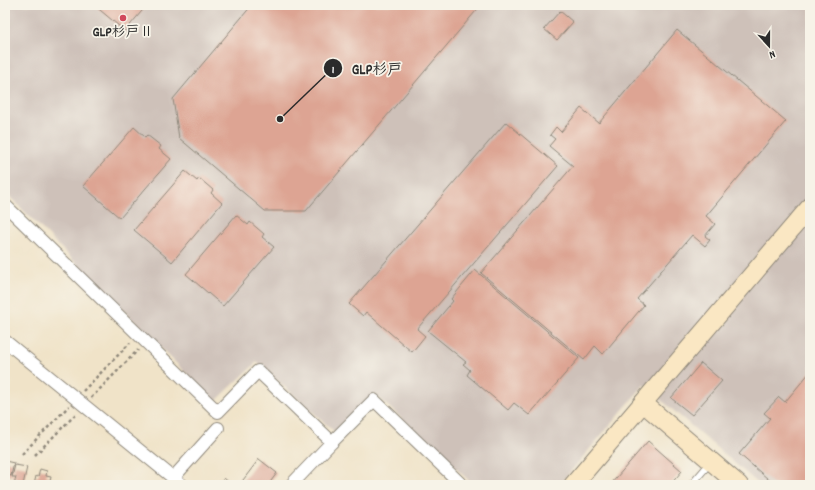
<svg xmlns="http://www.w3.org/2000/svg" width="815" height="490" font-family="Dekko,'Klee One',sans-serif">
	<style>
		.industrial { fill: #cec1b9 }
		.building { fill: #dda493 }
		.lines { fill: none; stroke-linecap: round; stroke-linejoin: round }
		.lane-casing { stroke: #8e877a; stroke-width: 8 }
		.street-casing { stroke: #8e877a; stroke-width: 14 }
		.secondary-casing { stroke: #8e877a; stroke-width: 20 }
		.path { stroke: #8e877a; stroke-width: 2.5; stroke-dasharray: 3 3; stroke-linecap: butt }
		.lane { stroke: #fff; stroke-width: 6 }
		.street { stroke: #fff; stroke-width: 12 }
		.secondary { stroke: #fae7c3; stroke-width: 18 }
		.poi-dot { fill: #d1495b; stroke: #f7f3e8; stroke-width: 1.5 }
		.labels { text-anchor: middle; dominant-baseline: central; stroke-width: 3.5; stroke-linejoin: round; paint-order: stroke }
		.poi-label { font-size: 14px; font-weight: bold; fill: #2b2b2b; stroke: #f7f3e8 }
		.leader { fill: none; stroke: #2b2b2b; stroke-width: 1.5 }
		.callout-dot { fill: #2b2b2b; stroke: #f7f3e8; stroke-width: 1.5 }
		.mark-label { font-size: 12px; text-anchor: middle; font-weight: bold; fill: #fff }
		.callout-label { font-size: 15px; text-anchor: middle; font-weight: bold; fill: #2b2b2b; stroke: #f7f3e8; stroke-width: 3.5; stroke-linejoin: round; paint-order: stroke }
	</style>
	<rect width="100%" height="100%" fill="#f7f3e8"/>
	<filter id="ink" filterUnits="userSpaceOnUse"><feTurbulence type="fractalNoise" baseFrequency=".025" numOctaves="2"/><feDisplacementMap in="SourceGraphic" scale="8" xChannelSelector="R" yChannelSelector="G"/><feConvolveMatrix kernelMatrix="1 2 1 2 8 2 1 2 1" color-interpolation-filters="sRGB"/></filter>
	<filter id="wash" filterUnits="userSpaceOnUse"><feTurbulence type="fractalNoise" baseFrequency=".012" numOctaves="4" result="noise"/><feDisplacementMap in="SourceGraphic" scale="16" xChannelSelector="R" yChannelSelector="G"/><feGaussianBlur stdDeviation="0.9" result="paint"/><feColorMatrix in="noise" values="0 0 0 0 0 0 0 0 0 0 0 0 0 0 0 0 0 1.4 0 .05"/><feComposite in="paint" operator="in"/></filter>
	<g filter="url(#wash)">
		<rect width="100%" height="100%" fill="#f0e3c8"/>
		<!-- industrial -->
		<path class="industrial" d="M5 5H810V485H760L644 385 559 485H474L377 396 336 433 257 362 215 402 5 192Z"/>
		<g id="blocks">
			<!-- building -->
			<g class="building">
				<path d="M94 5H147L125 31Z"/>
				<path d="M252 5H481L306 211H265L179 138 173 99Z"/>
				<path d="M560 11 573 22 557 40 544 29Z"/>
				<path d="M677 30 786 121 706 216 715 224 705 236 710 240 705 246 692 235 637 299 644 305 603 354 595 346 584 360 481 273 573 166 549 146 555 139 550 135 556 127 561 132 581 108 599 123Z"/>
				<path d="M506 122 558 166 417 329 425 336 412 352 366 312 363 316 349 304Z"/>
				<path d="M134 127 145 137 147 135 161 146 159 149 171 159 120 218 83 186Z"/>
				<path d="M185 171 197 181 199 178 213 190 211 193 222 203 172 262 134 230Z"/>
				<path d="M236 215 248 225 250 222 264 234 262 237 274 247 223 306 186 274Z"/>
				<path d="M475 270 579 358 529 415 514 403 508 410 467 375 470 370 463 364 466 362 428 331 453 301 451 299Z"/>
				<path d="M701 363 722 381 692 415 671 398Z"/>
				<path d="M810 372V485H775L739 454 770 418 764 413 779 397 785 402Z"/>
				<path d="M648 441 682 471 670 485H610Z"/>
				<path d="M259 459 277 473 268 485H240V484Z"/>
				<path d="M5 461 14 463 11 476 8 475 6 481H5Z"/>
				<path d="M15 465 27 467 23 485 14 484 16 477H12Z"/>
				<path d="M40 469 47 471 46 476 51 477 49 485H34L36 476 38 477Z"/>
				<path d="M224 478 232 485H219Z"/>
			</g>
		</g>
	</g>
	<g filter="url(#ink)">
		<use href="#blocks" fill-opacity="0" stroke="#8e877a" stroke-width="1"/>
		<g class="lines">
			<!-- lane casing -->
			<g class="lane-casing">
				<path id="lane" d="M691 485 710 463"/>
			</g>
			<!-- street casing -->
			<g class="street-casing">
				<g id="street">
					<path d="M5 205 218 412 258 371 332 442 374 400 462 485"/>
					<path d="M5 341 182 485"/>
					<path d="M173 478 218 428"/>
					<path d="M291 485 332 442"/>
				</g>
			</g>
			<!-- secondary casing -->
			<g class="secondary-casing">
				<g id="secondary">
					<path d="M643 403 739 485"/>
					<path d="M573 485 810 207"/>
				</g>
			</g>
			<!-- path -->
			<g class="path">
				<path d="M83 391 130 343"/>
				<path d="M91 398 138 350"/>
				<path d="M22 454 69 406"/>
				<path d="M35 455 77 413"/>
			</g>
			<!-- lane -->
			<use href="#lane" class="lane"/>
			<!-- street -->
			<use href="#street" class="street"/>
			<!-- secondary -->
			<use href="#secondary" class="secondary"/>
		</g>
	</g>
	<!-- markers -->
	<circle class="poi-dot" cx="123" cy="18" r="4"/>
	<g class="labels">
		<!-- poi labels -->
		<g class="poi-label">
			<text x="123" y="33">GLP杉戸Ⅱ</text>
		</g>
	</g>
	<!-- callouts -->
	<path class="leader" d="M280 119L333 68"/>
	<g class="callout-dot">
		<circle cx="280" cy="119" r="4"/>
		<circle cx="333" cy="68" r="10"/>
	</g>
	<g class="mark-label">
		<text x="333" y="73">1</text>
	</g>
	<g class="callout-label">
		<text x="377" y="74">GLP杉戸</text>
	</g>
	<!-- margin -->
	<rect width="815" height="490" fill="none" stroke="#f7f3e8" stroke-width="20"/>
	<!-- north arrow -->
	<g transform="translate(769 46) rotate(159)" stroke="#f7f3e8" stroke-width="3" paint-order="stroke">
	<path d="M0-3L7 15L0 10L-7 15Z" fill="#2b2b2b"/>
	<text y="-6" font-size="11" font-weight="bold" text-anchor="middle" fill="#2b2b2b">N</text>
	</g>
</svg>
